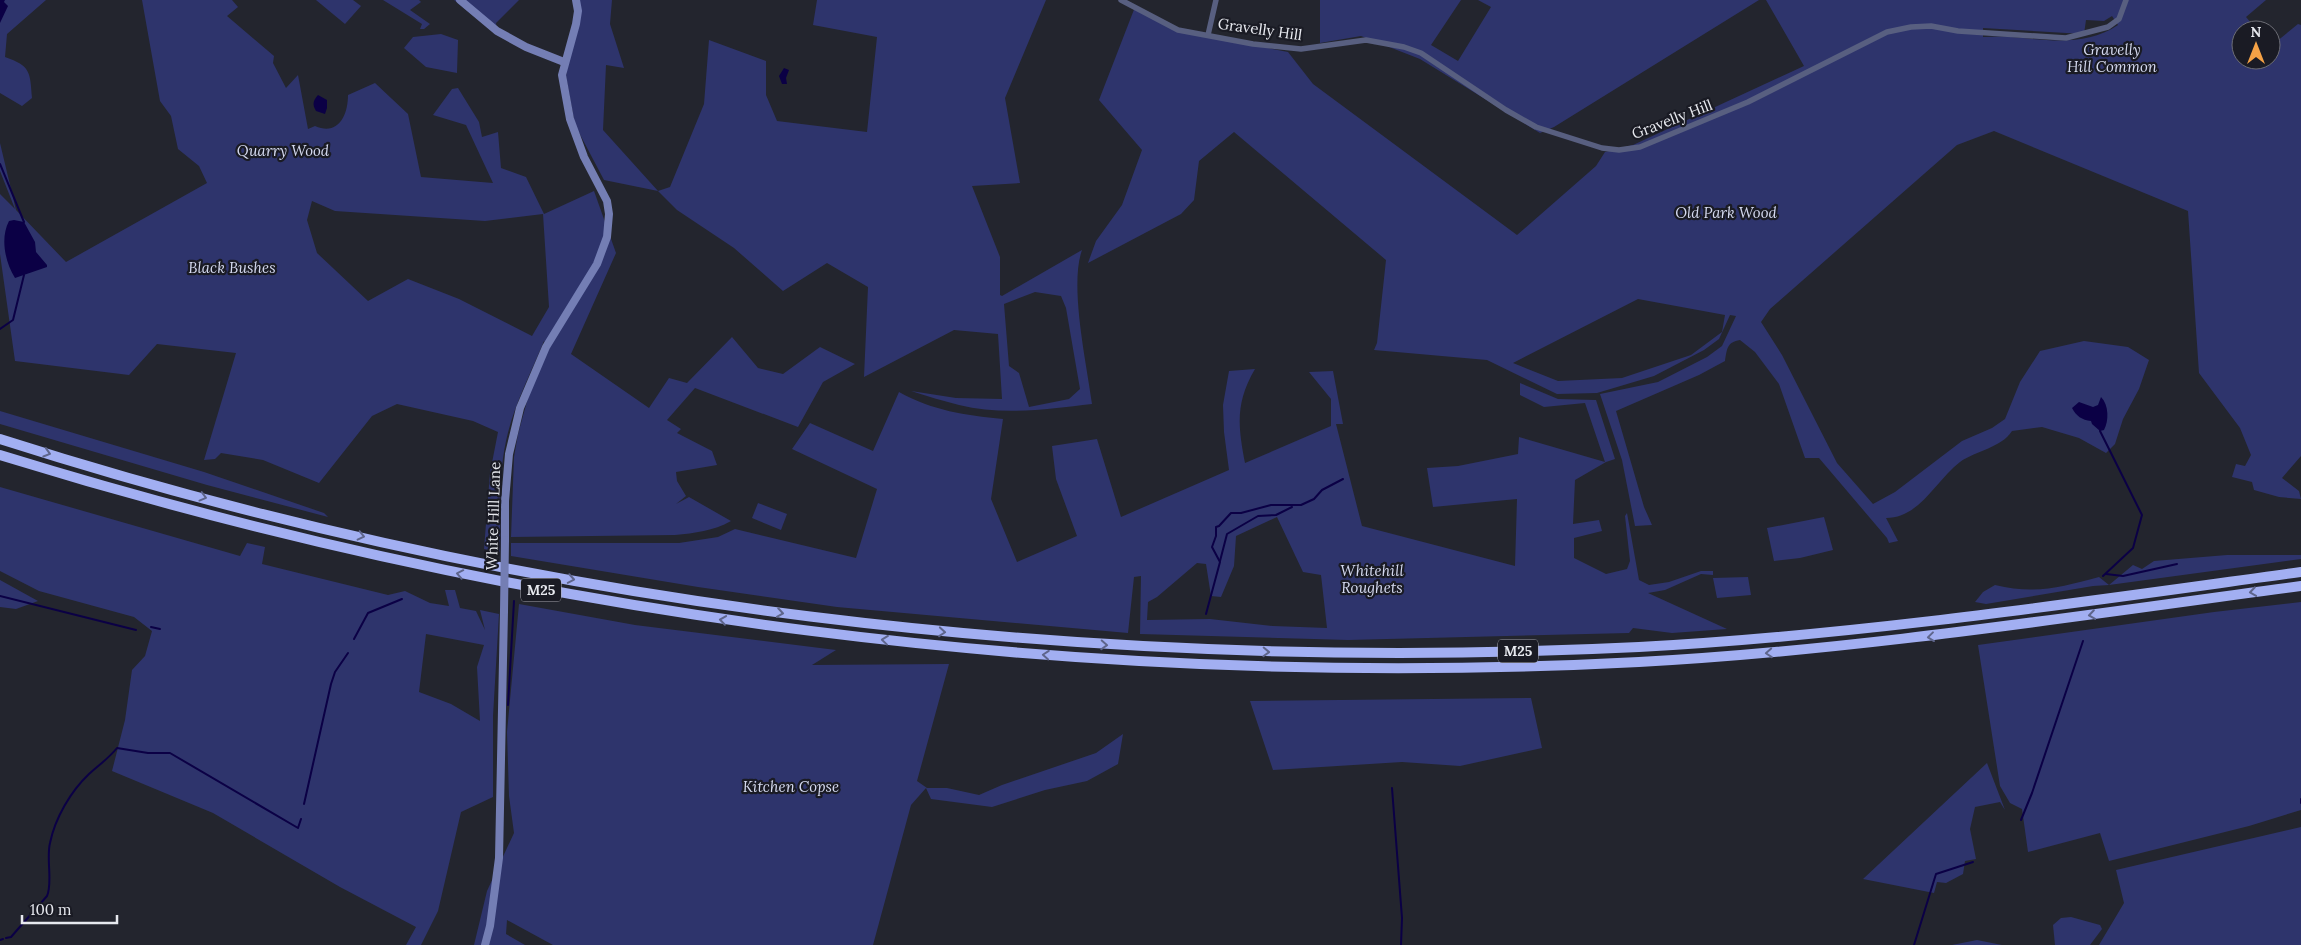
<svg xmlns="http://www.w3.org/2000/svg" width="2301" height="945" font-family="Lora,serif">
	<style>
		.green { fill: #2e346c; fill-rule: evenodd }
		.water { fill: #0b0045 }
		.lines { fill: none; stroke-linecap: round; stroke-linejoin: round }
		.stream { stroke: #0b0045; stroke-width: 2 }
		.street { stroke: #585f80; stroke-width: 5.5 }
		.secondary { stroke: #747eb4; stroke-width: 8 }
		.highway { stroke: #a2aff2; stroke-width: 10 }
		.secondary-bridge { stroke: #747eb4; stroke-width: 8 }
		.oneway { stroke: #5e658b }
		.labels { text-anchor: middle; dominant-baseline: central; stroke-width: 4.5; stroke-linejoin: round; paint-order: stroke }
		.shield { fill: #1a1b24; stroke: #aaabb2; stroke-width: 1 }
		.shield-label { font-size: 14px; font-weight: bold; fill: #e7e9ef }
		.street-label { font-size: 15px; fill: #e7e9ef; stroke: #1a1b24 }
		.park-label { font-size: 15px; font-style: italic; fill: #d5daf0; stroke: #1a1b24 }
	</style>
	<rect width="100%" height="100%" fill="#23252e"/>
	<!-- green -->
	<g class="green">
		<path d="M0 0H46L7 34 5 57C31 66 30 72 32 98L22 106 0 93Z"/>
		<path d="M142 0H232L238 7 227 16 274 56 273 63 286 88 298 75 308 129 315 126C338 136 348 116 348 95L375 83 408 114 421 177 493 183 466 125 433 115 452 89 458 88 479 122 482 137 498 132 501 168 526 177 544 214 594 191 616 253 571 354 649 408 669 378 687 383 732 337 758 368 783 374 820 347 855 364 823 382 798 427 695 388 667 420 681 429 677 433 712 451 717 465 676 472 677 481 686 496 676 504 689 497 731 521C713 531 695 533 675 535L511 537 514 457 518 434 529 394 549 349 544 341C531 373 513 407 506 441 498 478 501 515 500 552L484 549 490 473 498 432 473 421 397 404 372 416 319 483 263 460 221 453 215 459 204 460 236 353 157 344 129 375 15 361 0 254V194L15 209 0 171V143L16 210 66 262 207 183 199 166 178 149 171 116 160 101ZM312 201 335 211 485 221 543 214 549 307 532 336 459 299 408 279 368 301 317 253 307 220Z"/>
		<path d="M316 0H353L361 6 345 24Z"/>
		<path d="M383 0H419L421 2 410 10 430 24 424 29H420L422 24Z"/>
		<path d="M454 0H519L496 23 498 36Z"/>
		<path d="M574 0H612L610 24 624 68 606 65 603 130 658 191 670 187 704 104 709 40 766 61V95L777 121 867 132 877 37 813 25 817 0H1046L1005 98 1020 183 972 186 1000 257V295L1002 296 1082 250C1069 286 1087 365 1092 404 1049 409 1003 416 959 405 943 401 927 396 911 391L956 398 1002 399 998 334 954 330 864 377 868 287 827 263 783 291 734 248 677 210 658 191 604 180 575 125 566 76 574 20ZM1035 292 1061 296 1066 308 1080 389 1069 399 1029 407 1019 373 1009 366 1004 304Z"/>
		<path d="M1320 0H1461L1431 45 1458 61 1491 7 1478 0H1759L1554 127 1540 133 1420 59 1361 36 1320 43Z"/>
		<path d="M1766 0H2266L2246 17 2257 30H2241V60H2271V46L2298 24 2301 25V456L2282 478 2299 491 2301 499 2279 497 2254 490 2252 482 2232 477 2236 464 2245 466 2251 455 2240 428 2199 373 2188 211 1994 131 1957 145 1770 309 1761 322 1782 355 1837 463 1873 504 1895 492 1962 441 1992 428 2005 419 2020 382 2040 351 2084 341 2128 347 2149 360 2139 389 2123 419 2115 444 2106 453 2079 438 2042 427 2012 431C2001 448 1977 450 1960 462 1936 480 1920 518 1886 518L1898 541 1889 543 1887 538 1819 458H1805L1779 384 1755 352 1740 340C1727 342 1727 349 1725 361L1699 375 1616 411 1644 507 1652 525 1635 526 1622 460 1600 394 1658 382 1707 357 1722 346 1736 316 1730 315 1719 339 1704 350 1654 376 1597 393 1557 394 1487 360 1374 350 1377 343 1386 260 1234 132 1199 161 1194 200 1181 214 1088 263 1096 241 1122 205 1142 150 1099 100 1135 7 1178 30 1288 52 1313 84 1517 235 1596 166 1605 152 1633 145 1804 66ZM2112 16 2118 25C2085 47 2048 40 2011 37 2002 36 1992 37 1983 37V28L2084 34 2086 20 2104 21ZM1638 299 1725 315 1722 332 1691 355 1622 378 1558 381 1513 363Z"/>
		<path d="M441 34 458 40 457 73 426 67 404 48 413 37Z"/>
		<path d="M1255 369C1235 403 1238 426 1245 463L1331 426V399L1309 372 1333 371 1343 424H1336L1362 526 1515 566 1517 499 1433 507 1427 468 1458 466 1518 454 1519 437 1605 462 1585 403 1544 407 1520 395V383L1558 399 1596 400 1615 459 1606 462 1575 480 1573 524 1599 520 1602 531 1574 538V558L1606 574 1627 569 1630 561 1625 516 1627 513 1639 580 1649 585 1669 582 1701 571H1713V575L1701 574 1665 590 1648 593 1727 629 1672 633 1633 628 1629 633 1348 640 1140 634 1141 576 1134 577 1128 633 837 607 698 587 511 556V543H679L718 537 735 529 856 558 877 489 792 449 810 423 873 451 899 392C934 411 964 415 1003 419L991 499 1017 562 1077 536 1056 479 1052 446 1097 439 1121 517 1229 470 1224 432 1223 405 1229 371ZM1277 517 1303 572 1321 575 1327 628 1273 626 1210 619 1147 620 1148 602 1157 597 1197 563 1206 564 1211 596 1221 597 1234 566 1236 536Z"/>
		<path d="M0 411 204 472 324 513 328 517 207 485 0 424Z"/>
		<path d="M0 487 240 556 247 543 265 547 262 564 388 595 405 591 430 603 449 606 445 590H455L460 608 476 611 485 630 480 610 499 614 493 716V797L461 812 438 911 421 945H406L416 927 340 887 213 813 112 771 125 720 132 670 145 656 152 631 134 617 39 591 0 571ZM426 634 484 645 477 667 480 721 451 704 419 692Z"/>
		<path d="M758 503 787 514 781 530 752 518Z"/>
		<path d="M1824 517 1833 550 1800 558 1774 561 1767 528Z"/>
		<path d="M2227 555H2301V559L2109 585 2093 586 1986 604 1975 602 1983 592 1995 585C2035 595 2061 587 2099 577L2109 585 2133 565 2142 569 2154 561Z"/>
		<path d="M1748 577 1751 595 1717 598 1713 578Z"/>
		<path d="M0 580 38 601 16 609 0 607Z"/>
		<path d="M2301 602V810L2249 826 2109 861 2100 833 2028 852 2022 809 2010 803 2000 786 1978 645 2214 612Z"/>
		<path d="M519 604 635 625 836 650 812 665 949 664 917 781 927 788H947L979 795 1002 785 1096 753 1123 734 1118 764 1087 781 1045 790 992 807 931 799 926 788 911 805 873 945H553L507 920 506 934 525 945H474L487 891 514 833 509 796 507 732Z"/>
		<path d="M1531 698 1542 748 1460 766 1402 762 1273 770 1250 701Z"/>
		<path d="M1987 763 2005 810 2000 802 1975 807 1970 829 1976 859 1965 861 1963 874 1946 883 1937 882 1934 893 1863 879Z"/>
		<path d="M2301 827V945H2099L2124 903 2116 870Z"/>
		<path d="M2071 917 2100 925 2102 929 2090 945H2055L2053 925 2061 918Z"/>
		<path d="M1977 940 2002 945H1952Z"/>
	</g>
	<!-- water -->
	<g class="water">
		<path d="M0 0H5L4 2 8 6 0 23Z"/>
		<path d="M784 68 789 70 786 78 787 84H782L779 76Z"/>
		<path d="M318 95 327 100V108L325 114 316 111C312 104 313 101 318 95Z"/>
		<path d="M14 220 24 222 35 242 36 252 47 265V267L15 278C5 262 0 238 9 221Z"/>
		<path d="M2101 397C2109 405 2109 421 2104 430L2100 431 2092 424 2091 421C2082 420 2076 416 2072 408L2079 402 2093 407 2098 405Z"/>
	</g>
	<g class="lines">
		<!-- stream -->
		<g class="stream">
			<path d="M0 164 24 222"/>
			<path d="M0 329 13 320 24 275"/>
			<path d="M2100 431 2142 515 2133 548 2103 576"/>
			<path d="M1220 561 1227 534 1258 516 1276 515 1292 507"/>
			<path d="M2106 574 2123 576 2177 564"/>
			<path d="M0 596 136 630"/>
			<path d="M1206 614 1220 562 1212 547 1216 536V527L1219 526 1231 513H1241L1271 505H1301L1314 499 1322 490 1343 479"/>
			<path d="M151 627 160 629"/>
			<path d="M354 639 368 613 402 599"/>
			<path d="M508 705 514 601"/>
			<path d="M1392 788 1402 918 1401 945"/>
			<path d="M2301 799V803"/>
			<path d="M304 804 331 684 335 672 348 653"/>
			<path d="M2021 820 2032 793 2083 641"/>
			<path d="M6 938 11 937 47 896C53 883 46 859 50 843 55 818 71 791 89 774 99 765 109 758 117 748L148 753H170L298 828 301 819"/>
			<path d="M0 940 3 939"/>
			<path d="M1914 945 1936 874 1973 862"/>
		</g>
		<!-- street -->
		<g class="street">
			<path d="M1121 0 1178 30 1253 44 1301 49 1366 40 1404 47 1421 53 1506 110 1536 127 1602 148 1619 150 1640 147 1748 102 1887 32 1911 27 1931 26 1958 31 2066 38 2108 27 2119 19 2126 0"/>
			<path d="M1208 35 1216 0"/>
		</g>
		<!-- secondary -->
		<g class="secondary">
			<path d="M460 0 497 31 526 47 564 62"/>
			<path d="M505 540V501L509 454 520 408 546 347 597 264 607 237 609 214 607 201 584 157 570 119 562 75 576 24 578 11 576 0"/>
			<path d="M485 945 490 926 499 858 504 611"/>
		</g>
		<!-- highway -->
		<g class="highway">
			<path d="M0 439C528 608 1086 674 1639 647 1861 635 2081 602 2301 572"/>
			<path d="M0 455C530 619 1085 691 1639 662 1861 650 2081 615 2301 586"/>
		</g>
		<!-- secondary-bridge -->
		<path class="secondary-bridge" d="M504 611 505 540"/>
	</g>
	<!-- one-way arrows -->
	<defs><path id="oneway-chevron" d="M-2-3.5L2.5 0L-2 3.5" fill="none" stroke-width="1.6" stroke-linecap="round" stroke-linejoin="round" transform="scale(1.25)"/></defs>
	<g class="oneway">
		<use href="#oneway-chevron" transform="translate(47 453) rotate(17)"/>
		<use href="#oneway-chevron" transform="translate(203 497) rotate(15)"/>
		<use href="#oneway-chevron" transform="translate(361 536) rotate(13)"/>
		<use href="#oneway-chevron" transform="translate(460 574) rotate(-169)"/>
		<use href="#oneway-chevron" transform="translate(571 579) rotate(10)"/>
		<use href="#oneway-chevron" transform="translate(2253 592) rotate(172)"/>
		<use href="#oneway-chevron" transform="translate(780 613) rotate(9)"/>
		<use href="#oneway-chevron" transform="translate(2092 615) rotate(172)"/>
		<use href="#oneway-chevron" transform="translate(723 620) rotate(-172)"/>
		<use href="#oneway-chevron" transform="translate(942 632) rotate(5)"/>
		<use href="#oneway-chevron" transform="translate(1931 637) rotate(173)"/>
		<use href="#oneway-chevron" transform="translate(885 640) rotate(-174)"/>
		<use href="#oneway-chevron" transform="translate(1104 645) rotate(3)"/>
		<use href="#oneway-chevron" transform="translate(1266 652) rotate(2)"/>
		<use href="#oneway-chevron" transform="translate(1769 653) rotate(176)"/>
		<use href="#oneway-chevron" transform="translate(1046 655) rotate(-176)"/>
	</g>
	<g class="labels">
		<!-- shield labels -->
		<g class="shield">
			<rect x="521" y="578.5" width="40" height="23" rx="4"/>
			<rect x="1498" y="639.5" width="40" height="23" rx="4"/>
		</g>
		<g class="shield-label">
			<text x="541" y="590">M25</text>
			<text x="1518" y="651">M25</text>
		</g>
		<!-- street labels -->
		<g class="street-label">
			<text transform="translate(1260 29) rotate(8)">Gravelly Hill</text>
			<text transform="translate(1672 119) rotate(-21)">Gravelly Hill</text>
			<text transform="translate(493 516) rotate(-88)">White Hill Lane</text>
		</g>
		<!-- park labels -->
		<g class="park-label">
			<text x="2112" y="49">Gravelly<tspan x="2112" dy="17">Hill Common</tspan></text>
			<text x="283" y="150">Quarry Wood</text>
			<text x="1726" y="212">Old Park Wood</text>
			<text x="232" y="267">Black Bushes</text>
			<text x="1372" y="570">Whitehill<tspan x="1372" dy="17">Roughets</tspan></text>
			<text x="791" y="786">Kitchen Copse</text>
		</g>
	</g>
	<!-- north arrow -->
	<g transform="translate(2256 45)"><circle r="24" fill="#1a1b24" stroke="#6c6d75"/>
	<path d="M0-4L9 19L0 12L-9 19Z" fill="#f5a246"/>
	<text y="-8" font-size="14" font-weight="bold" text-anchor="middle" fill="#e7e9ef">N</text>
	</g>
	<!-- scale -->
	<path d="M22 915v8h95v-8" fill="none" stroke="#e7e9ef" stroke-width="2.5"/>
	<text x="30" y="915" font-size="15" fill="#e7e9ef" stroke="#1a1b24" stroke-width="4" paint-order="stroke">100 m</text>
</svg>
